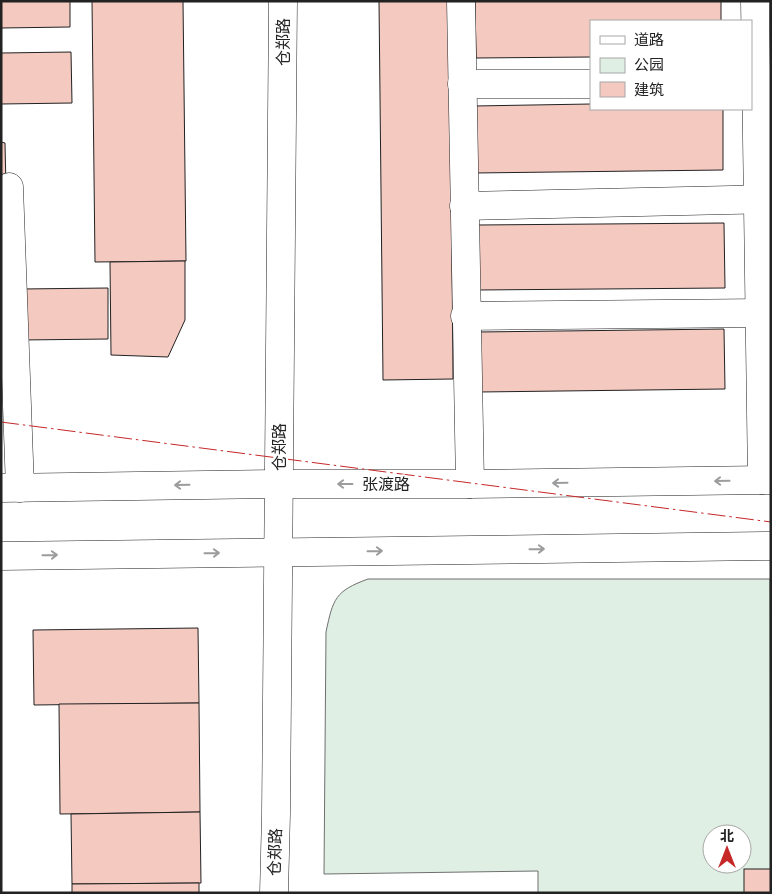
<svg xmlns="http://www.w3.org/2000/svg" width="772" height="894" font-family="'Roboto Condensed','Noto Sans SC',sans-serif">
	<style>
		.green { fill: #e0efe3; stroke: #6f6f6f; fill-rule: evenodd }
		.building { fill: #f3c9c0; stroke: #222 }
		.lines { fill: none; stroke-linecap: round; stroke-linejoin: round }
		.minor-casing { stroke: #222; stroke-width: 29 }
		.major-casing { stroke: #222; stroke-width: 29 }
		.minor { stroke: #fff; stroke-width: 28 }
		.major { stroke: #fff; stroke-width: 28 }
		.power { stroke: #c62828; stroke-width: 1; stroke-dasharray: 18 4 2.5 4; stroke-linecap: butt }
		.oneway { stroke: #9c9c9c }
		.labels { text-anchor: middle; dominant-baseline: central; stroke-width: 4; stroke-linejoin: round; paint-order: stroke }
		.street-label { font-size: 16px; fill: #222; stroke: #fff }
	</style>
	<rect width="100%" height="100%" fill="#fff"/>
	<!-- green -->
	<path class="green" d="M368 579H770L771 893H538V871L324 874 326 632C333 599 335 591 368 579ZM712 834H742V864H712Z"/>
	<!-- building -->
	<g class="building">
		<path d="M1 1H70V27L1 28Z"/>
		<path d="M92 1H183L186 261 95 262Z"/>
		<path d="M379 1H450L453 379 383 380Z"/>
		<path d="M475 1H721V21H591V57L476 58Z"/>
		<path d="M71 52 72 103 1 104V53Z"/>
		<path d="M591 104V109H723V170L474 173V106Z"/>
		<path d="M1 142 5 143 6 188H1Z"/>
		<path d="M724 223 725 288 478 290 477 225Z"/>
		<path d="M185 261V320L168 357 111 355 110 262Z"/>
		<path d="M108 288V339L22 340 21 289Z"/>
		<path d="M724 329 725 389 479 392 478 332Z"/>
		<path d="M198 628 199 703 34 705 33 630Z"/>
		<path d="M199 703 200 812 60 814 59 704Z"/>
		<path d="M200 812 201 883 72 884 71 814Z"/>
		<rect x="744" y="869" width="27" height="24"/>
		<path d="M199 883V893H72V884Z"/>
	</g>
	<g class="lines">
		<!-- minor casing -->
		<g class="minor-casing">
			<g id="minor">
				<path d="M461 1 470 484"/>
				<path d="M755 1 762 480"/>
				<path d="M462 84H591"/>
				<path d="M9 187 20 488"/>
				<path d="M464 206 771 199"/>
				<path d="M465 316 760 313"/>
				<path d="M1 488 279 484H470L771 480"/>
				<path d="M1 556 771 546"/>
			</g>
		</g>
		<!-- major casing -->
		<g class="major-casing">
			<path id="major" d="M274 893 276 814 283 1"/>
		</g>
		<!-- minor -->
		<use href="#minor" class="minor"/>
		<!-- major -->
		<use href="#major" class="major"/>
		<!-- power -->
		<path class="power" d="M1 422 771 522"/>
	</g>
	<!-- one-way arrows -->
	<defs><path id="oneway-shaft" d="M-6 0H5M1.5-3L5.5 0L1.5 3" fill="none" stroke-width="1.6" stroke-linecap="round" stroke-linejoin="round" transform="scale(1.25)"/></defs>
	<g class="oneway">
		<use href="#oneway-shaft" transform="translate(722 481) rotate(179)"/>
		<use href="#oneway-shaft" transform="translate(560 483) rotate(179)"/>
		<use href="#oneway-shaft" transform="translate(345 484) rotate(-180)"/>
		<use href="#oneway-shaft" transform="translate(182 485) rotate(179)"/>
		<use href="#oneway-shaft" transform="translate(537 549) rotate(-1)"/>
		<use href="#oneway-shaft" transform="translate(375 551) rotate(-1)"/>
		<use href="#oneway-shaft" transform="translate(212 553) rotate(-1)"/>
		<use href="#oneway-shaft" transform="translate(50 555) rotate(-1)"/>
	</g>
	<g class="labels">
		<!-- street labels -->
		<g class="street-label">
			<text transform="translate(283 42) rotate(-90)">仓郑路</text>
			<text transform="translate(279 447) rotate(-90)">仓郑路</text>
			<text x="386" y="484">张渡路</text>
			<text transform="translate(275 852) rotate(-88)">仓郑路</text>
		</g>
	</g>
	<!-- border -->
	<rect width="772" height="894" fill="none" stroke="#222222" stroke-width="5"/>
	<!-- legend -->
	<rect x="590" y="20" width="162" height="90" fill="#ffffff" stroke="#a7a7a7"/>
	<rect x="600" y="36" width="25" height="8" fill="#ffffff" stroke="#a7a7a7"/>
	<text x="634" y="45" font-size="15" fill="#222222">道路</text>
	<rect x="600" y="58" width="25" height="15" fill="#e0efe3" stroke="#a7a7a7"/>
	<text x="634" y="70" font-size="15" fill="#222222">公园</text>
	<rect x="600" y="82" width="25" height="15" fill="#f3c9c0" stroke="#a7a7a7"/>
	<text x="634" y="95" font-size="15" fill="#222222">建筑</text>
	<!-- north arrow -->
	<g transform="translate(727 849)"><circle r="24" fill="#ffffff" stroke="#a7a7a7"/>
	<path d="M0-4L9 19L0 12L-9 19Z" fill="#c62828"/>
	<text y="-8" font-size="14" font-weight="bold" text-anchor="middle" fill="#222222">北</text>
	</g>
</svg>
